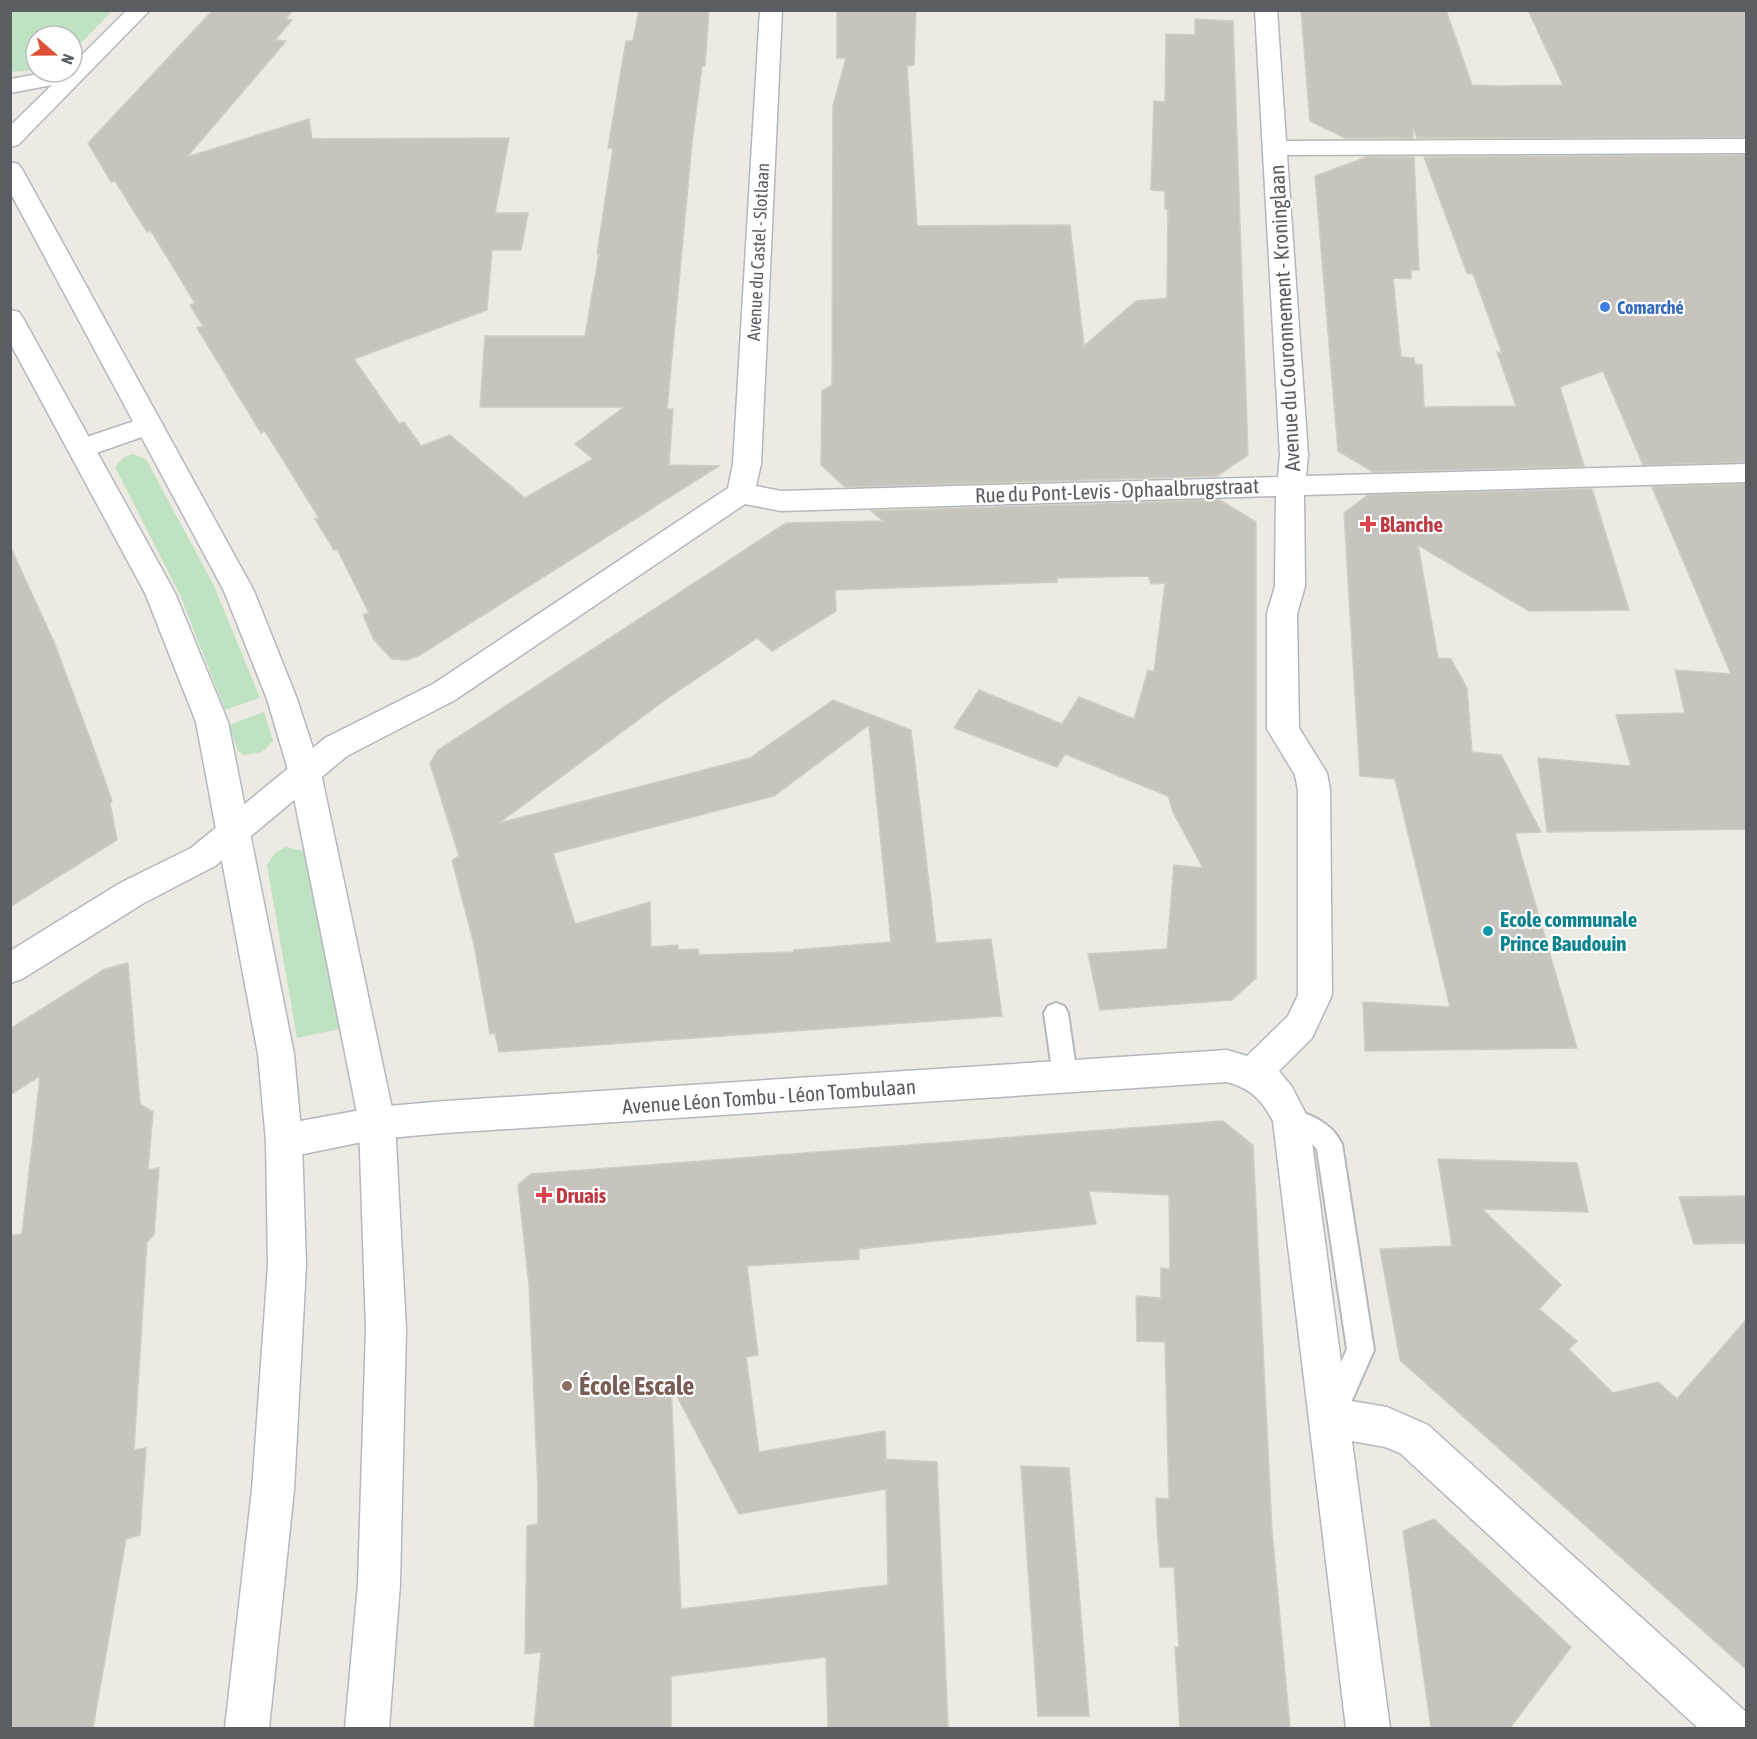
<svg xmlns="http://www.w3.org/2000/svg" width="1757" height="1739" font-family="'Asap Condensed',sans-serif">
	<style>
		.green { fill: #bfe2c2 }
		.building { fill: #c7c4be; stroke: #d0ccc1; stroke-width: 1.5; fill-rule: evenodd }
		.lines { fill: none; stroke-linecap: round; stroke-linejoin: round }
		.lane-casing { stroke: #b4b7bb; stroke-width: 4 }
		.street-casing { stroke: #b4b7bb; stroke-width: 3 }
		.secondary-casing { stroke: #b5b8bd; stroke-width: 3 }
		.lane { fill: #fff; fill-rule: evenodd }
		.street { fill: #fff; fill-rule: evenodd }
		.secondary { fill: #fff; fill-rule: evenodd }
		.shop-dot { fill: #3f7fe0; stroke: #fff; stroke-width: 2 }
		.health-dot { fill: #e0444e; stroke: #fff; stroke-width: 2 }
		.culture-dot { fill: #0f9aa8; stroke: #fff; stroke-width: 2 }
		.education-dot { fill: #8d6e63; stroke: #fff; stroke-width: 2 }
		.labels { text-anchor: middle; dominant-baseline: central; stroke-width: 4.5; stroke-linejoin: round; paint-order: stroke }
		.far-street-label { font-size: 18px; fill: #5a5d61; stroke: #fff }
		.far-shop-label { font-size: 18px; font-weight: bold; fill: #366cbe; stroke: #fff; text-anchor: start }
		.street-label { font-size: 21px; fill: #5a5d61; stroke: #fff }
		.health-label { font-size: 21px; font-weight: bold; fill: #be3a42; stroke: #fff; text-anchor: start }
		.culture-label { font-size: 21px; font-weight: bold; fill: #0d838f; stroke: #fff; text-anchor: start }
		.near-education-label { font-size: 26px; font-weight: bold; fill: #785e54; stroke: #fff; text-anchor: start }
	</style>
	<rect width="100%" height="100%" fill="#eceae2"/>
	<!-- green -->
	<g class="green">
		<path d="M11 10H112V11L72 52V36H36V70L13 72 10 63Z"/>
		<path d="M133 454 146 459 214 586 260 698 225 710 180 595 115 467 124 457Z"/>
		<path d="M264 712 273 741 262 752 243 755 238 751 229 725Z"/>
		<path d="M286 847 304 851 307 857 339 1029 297 1038 267 865 275 853Z"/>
	</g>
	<!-- building -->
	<g class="building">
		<path d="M213 10H293L286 19 292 20 275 40 286 41 187 157 309 119 312 139 509 138 495 213H528L521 250H492L487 310 354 359 399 424 404 422 421 446 450 435 525 498 593 459 575 444 624 407H480L485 336H585L599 254H597L613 148H608L626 41H633L639 10H709L705 66H702L692 143 667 409H673L669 465 719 466 420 655 407 660 392 659 374 640 363 615 369 613 337 549 334 550 315 519 319 518 265 431 261 433 197 328 203 326 190 305 195 303 151 231 147 232 115 181 111 182 88 143Z"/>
		<path d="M837 10H916L914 65 907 66 917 226 1070 225 1084 346 1136 301 1167 298 1168 210 1165 209V191L1151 190 1154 101 1165 102 1166 34 1195 35V19L1233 21 1248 455 1217 476 845 487 821 465 822 391 832 385 833 106 846 58H837Z"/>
		<path d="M1301 10H1446L1472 85 1499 86 1563 85 1528 10H1746V137L1417 138 1413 127V138H1345L1310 121Z"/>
		<path d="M1746 155V462L1643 465 1603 371 1560 387 1584 466 1373 472 1338 451 1315 176 1367 157H1414L1419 270H1411V279L1393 278 1401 357 1414 358 1415 364 1422 365 1424 407 1516 406 1497 352 1502 353 1473 274 1467 273 1424 157Z"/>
		<path d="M1746 484V829L1547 832 1538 758 1631 766 1616 715 1685 713 1675 670 1731 674 1652 487Z"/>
		<path d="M1592 489 1629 610 1529 611 1418 545 1438 658 1451 659 1467 688 1472 752 1501 755 1541 832 1515 833 1577 1048 1365 1051 1363 1002 1450 1007 1395 779 1360 776 1344 513 1368 495Z"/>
		<path d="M1220 500 1256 522V978L1232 1000 1100 1010 1088 954 1167 949 1174 865 1203 868 1173 812 1168 796 1065 754 1057 767 954 728 979 690 1062 724 1079 697 1134 719 1148 670 1154 672 1165 583 1151 584 1149 576 1057 578V582L835 590 836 611 772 651 757 638 669 697 499 823 750 758 833 700 911 730 936 943 991 939 1002 1016 499 1052 495 1033 490 1034 474 944 452 860 459 856 430 763 438 750 786 523 883 521 871 511ZM869 725 891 942 794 950V952L699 955 698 949 678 950V945L651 947 650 902 575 924 553 853 774 796Z"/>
		<path d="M10 546 54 642 92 744 112 801 110 803 117 840 10 907Z"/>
		<path d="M128 963 140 1104 153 1112 148 1170 159 1168 154 1235 147 1242 134 1450 146 1448 140 1535 126 1539 93 1728H10V1236L22 1234 40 1076 10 1095V1029L105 969Z"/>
		<path d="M1223 1121 1253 1145 1272 1531 1290 1728H1180L1175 1647 1179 1648 1174 1567H1160L1157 1527 1156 1498 1169 1499 1165 1342 1137 1341 1136 1296 1161 1298V1268L1170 1269 1169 1195 1089 1191 1096 1224 859 1249V1259L747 1266 758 1355 746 1357 759 1452 885 1431 886 1463V1459L937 1462 948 1728H828L826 1657 671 1676V1728H534L541 1652 525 1654 527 1526 538 1524V1488L529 1285 518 1185 531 1174ZM671 1385 739 1514 886 1489 888 1585 681 1609Z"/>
		<path d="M1438 1159 1577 1163 1588 1212 1482 1209 1561 1285 1539 1309 1577 1341 1569 1349 1613 1393 1658 1382 1677 1399 1746 1320V1669L1400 1360 1380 1249 1452 1246Z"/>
		<path d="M1746 1196V1243L1694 1244 1679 1197Z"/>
		<path d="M1021 1466 1069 1468 1089 1716H1038Z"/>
		<path d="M1434 1519 1571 1647 1510 1728H1431L1403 1531Z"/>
	</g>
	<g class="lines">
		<!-- lane casing -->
		<g class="lane-casing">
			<g id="lane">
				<path d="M1056 1003 1064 1006 1068 1013 1077 1076 1074 1084 1065 1087 1056 1084 1053 1076 1044 1013 1048 1006Z"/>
				<path d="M1291 1109C1312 1115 1332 1123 1342 1144L1374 1350 1342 1423 1332 1427 1322 1423 1318 1413 1347 1349 1317 1149 1302 1135 1282 1128 1279 1120 1282 1112Z"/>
			</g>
		</g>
		<!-- street casing -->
		<g class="street-casing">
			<g id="street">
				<path d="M760 10H782L761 464 756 486 781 491 1278 477 1280 455 1255 10H1277L1286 141 1746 139V153L1287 155 1308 455 1306 476 1746 464V482L1304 495 1305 586 1297 614 1299 728 1327 773 1330 790 1332 995 1312 1038 1279 1071 1292 1087 1309 1120 1346 1400 1387 1407 1428 1425 1746 1712V1728H1698L1400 1453 1385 1447 1352 1441 1390 1728H1346L1273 1121C1262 1100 1250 1088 1227 1082L445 1133 377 1139 284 1158 271 1153 266 1141 271 1129 284 1124 377 1107 445 1101 1227 1050 1247 1056 1288 1016 1298 995V790L1295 775 1267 729V614L1275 586 1276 496 781 511 745 504 455 700 347 756 215 866 144 903 22 979 10 983V951L120 883 191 848 325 738 433 684 728 488 733 464Z"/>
				<path d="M149 416 159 419 163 425 159 431 82 458 72 456 68 449 72 442Z"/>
			</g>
		</g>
		<!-- secondary casing -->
		<g class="secondary-casing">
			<g id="secondary">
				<path d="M127 10H150L18 145 10 147V126L52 85 10 93V79L50 72H72V65Z"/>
				<path d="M10 162 18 164 22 169 254 591 297 699 321 773 395 1123 406 1329 400 1584 389 1728H345L358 1584 366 1329 359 1123 289 773 267 699 224 591 10 192Z"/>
				<path d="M10 310 19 312 23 318 175 593 228 722 294 1054 302 1141 306 1265 294 1490 269 1728H225L252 1490 268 1265 266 1141 258 1054 196 722 145 593 10 343Z"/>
			</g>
		</g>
		<!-- lane -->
		<use href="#lane" class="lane"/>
		<!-- street -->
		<use href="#street" class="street"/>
		<!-- secondary -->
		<use href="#secondary" class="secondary"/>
	</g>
	<!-- markers -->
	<circle class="shop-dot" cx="1605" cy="307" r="6"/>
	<g class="health-dot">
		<path d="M1365 515h6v6h6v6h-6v6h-6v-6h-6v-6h6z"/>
		<path d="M541 1186h6v6h6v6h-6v6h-6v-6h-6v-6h6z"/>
	</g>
	<circle class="culture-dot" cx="1488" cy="931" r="6"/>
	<circle class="education-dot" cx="567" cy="1386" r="6"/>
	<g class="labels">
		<!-- far-street labels -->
		<g class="far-street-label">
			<text transform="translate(758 252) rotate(-87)">Avenue du Castel - Slotlaan</text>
		</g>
		<!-- far-shop labels -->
		<g class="far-shop-label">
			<text x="1617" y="307">Comarché</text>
		</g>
		<!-- street labels -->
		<g class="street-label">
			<text transform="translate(1284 318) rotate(-93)">Avenue du Couronnement - Kroninglaan</text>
			<text transform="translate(1117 490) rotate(-2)">Rue du Pont-Levis - Ophaalbrugstraat</text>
			<text transform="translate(769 1096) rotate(-4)">Avenue Léon Tombu - Léon Tombulaan</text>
		</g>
		<!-- health labels -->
		<g class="health-label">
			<text x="1380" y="524">Blanche</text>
			<text x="556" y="1195">Druais</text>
		</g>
		<!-- culture labels -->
		<g class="culture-label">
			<text x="1500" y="919">Ecole communale<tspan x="1500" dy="24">Prince Baudouin</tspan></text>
		</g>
		<!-- near-education labels -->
		<g class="near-education-label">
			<text x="579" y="1386">École Escale</text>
		</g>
	</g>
	<!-- border -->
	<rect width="1757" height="1739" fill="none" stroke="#5a5d61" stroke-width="24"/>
	<!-- north arrow -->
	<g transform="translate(54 54) rotate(110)"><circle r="28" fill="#ffffff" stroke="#bdbec0" stroke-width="1.5"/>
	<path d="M0-4.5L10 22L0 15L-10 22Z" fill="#dc5137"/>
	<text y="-9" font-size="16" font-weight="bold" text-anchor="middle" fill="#5a5d61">N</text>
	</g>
</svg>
